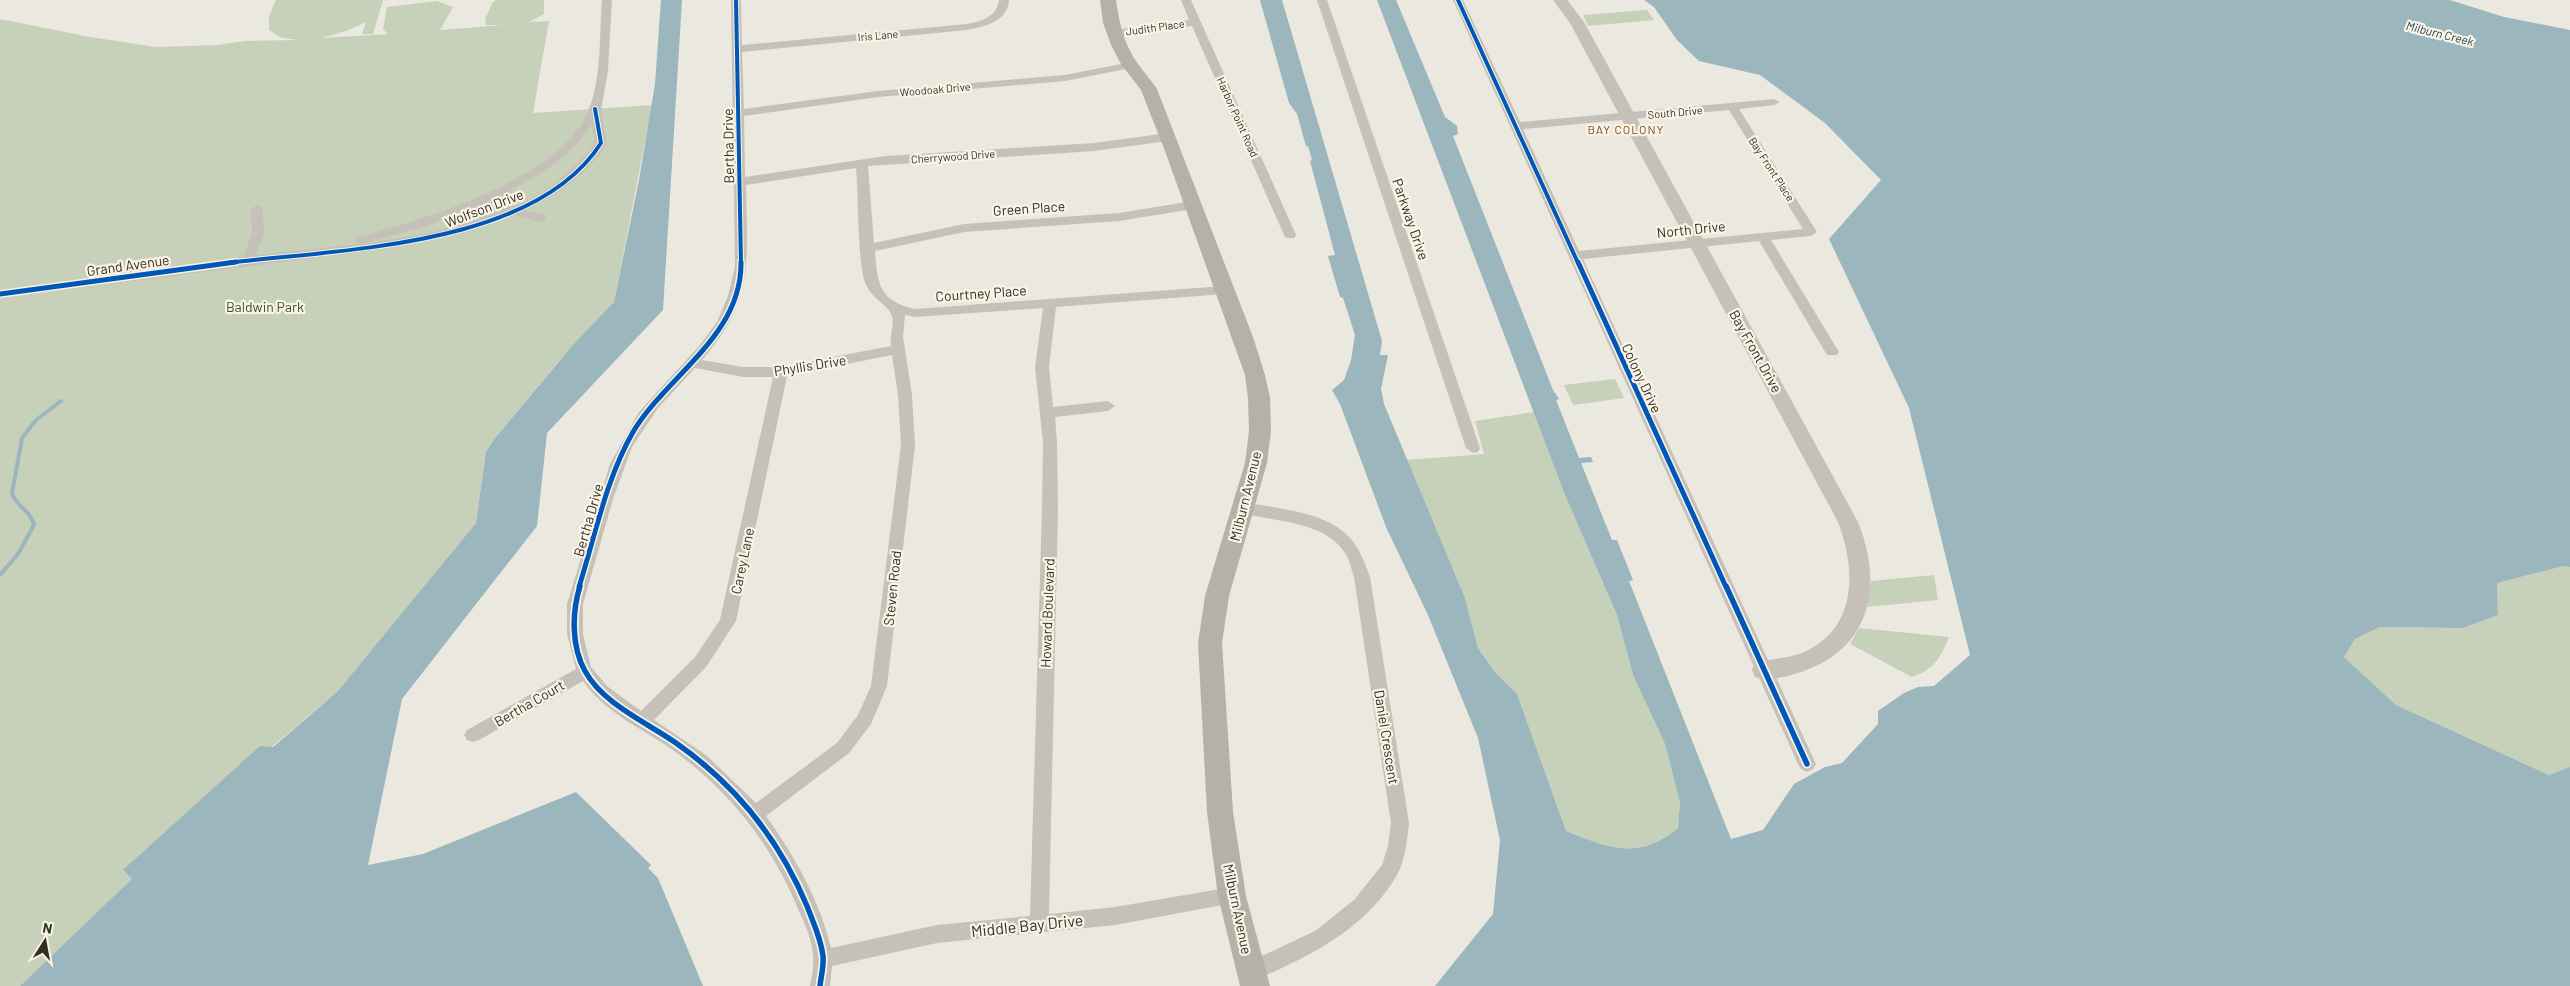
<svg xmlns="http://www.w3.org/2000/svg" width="2570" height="986" font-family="Barlow,sans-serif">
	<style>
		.green { fill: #c7d1b9 }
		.water { fill: #9bb6bc }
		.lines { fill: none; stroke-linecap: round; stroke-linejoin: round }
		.stream { stroke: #9bb6bc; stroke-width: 4 }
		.minor { fill: #c5c0b8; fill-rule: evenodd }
		.tertiary { fill: #c5c0b8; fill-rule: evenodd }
		.secondary { fill: #b5b1a9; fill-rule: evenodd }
		.cycleway-far2-casing { stroke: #f9f4e6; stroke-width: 6 }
		.cycleway-far1-casing { stroke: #f9f4e6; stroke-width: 8 }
		.cycleway-casing { stroke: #f9f4e6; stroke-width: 9 }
		.cycleway-far2 { stroke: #0057b8; stroke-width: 4 }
		.cycleway-far1 { stroke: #0057b8; stroke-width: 5 }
		.cycleway { stroke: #0057b8; stroke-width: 5.5 }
		.labels { text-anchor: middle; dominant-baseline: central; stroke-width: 4.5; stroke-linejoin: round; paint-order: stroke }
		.far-street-label { font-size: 11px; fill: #352e27; stroke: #f9f4e6 }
		.far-water-label { font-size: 12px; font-style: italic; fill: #1d4555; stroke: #f9f4e6 }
		.far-neighbourhood-label { font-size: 12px; letter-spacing: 1px; fill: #824e21; stroke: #f9f4e6 }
		.street-label { font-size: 14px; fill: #352e27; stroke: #f9f4e6 }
		.park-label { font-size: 14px; fill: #3b522b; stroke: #f9f4e6 }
		.near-street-label { font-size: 16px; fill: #352e27; stroke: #f9f4e6 }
	</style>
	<rect width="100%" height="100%" fill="#ebe8df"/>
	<!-- green -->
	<g class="green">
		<path d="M276 0H383L373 34H362L366 22 349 30 322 38 388 34 383 29 387 7 437 1 453 7 440 30 504 25H486L485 19 493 2 497 0H544V14L529 22 549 21 533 113 652 105 614 302 557 363 495 438 486 452 476 523 337 692 123 871 133 879 20 986H0V19L90 37 157 47 217 45 246 41 299 40 282 38 269 30V16Z"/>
		<path d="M1647 10 1654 20 1588 26 1583 15Z"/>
		<path d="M1615 379 1624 398 1573 405 1564 385Z"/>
		<path d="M1534 412 1565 495 1617 615 1633 675 1665 744 1680 803 1678 828C1637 861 1610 848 1566 831L1517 694 1494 671 1478 648 1465 598 1407 460 1484 454 1475 421Z"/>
		<path d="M2564 566 2570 567V767L2549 775 2396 705 2344 657 2355 639 2380 627 2463 628 2498 615 2497 583Z"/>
		<path d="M1934 575 1938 600 1867 607 1871 581Z"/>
		<path d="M1859 628 1949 637C1940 659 1934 669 1912 677L1850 644Z"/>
	</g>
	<!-- water -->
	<g class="water">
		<path d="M661 0H682L663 310 547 433 537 526 402 699 368 865 423 854 576 792 651 865 648 868 658 878 703 986H20L132 879 123 870 260 746 273 747 337 692 476 523 486 452 495 438 571 347 614 302 639 180 655 84Z"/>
		<path d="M1260 0H1282L1382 341 1380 355H1388L1381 389 1384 404 1465 598 1478 648 1494 671 1517 694 1566 831C1609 848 1638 861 1678 828L1680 803 1665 744 1633 675 1617 615 1565 495 1377 0H1396L1445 117 1457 126 1458 134 1453 136 1553 390 1559 399 1556 400 1579 458 1591 457 1593 462 1581 463 1612 540H1617L1633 580 1629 581 1731 839 1763 830 1794 784 1825 767 1842 763 1878 724V711L1904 693 1918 687 1934 686 1970 655 1909 408 1829 239 1881 180 1825 123 1760 75 1699 61 1677 40 1654 7 1644 0H2450L2504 17 2570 30V567L2564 566 2497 583 2498 615 2463 628 2380 627 2355 639 2344 657 2396 705 2549 775 2570 767V986H1435L1493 914 1500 840 1478 738 1428 615 1386 527 1340 404 1332 390 1344 380 1351 360 1355 335 1343 298 1340 297 1328 256 1335 255 1310 161 1312 160 1308 146H1306L1297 114 1289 103Z"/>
	</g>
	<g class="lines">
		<!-- stream -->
		<path class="stream" d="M0 575 18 554 34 525C30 509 16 507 12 493L22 438 36 420 61 401"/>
		<!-- minor -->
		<g class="minor">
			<path d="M602 0H612L608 71 601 110 607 143C587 175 559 194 525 210L544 215 546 218 544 221 540 222 514 215 472 231 399 247 0 298V290L243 257 252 234 251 209 257 205 263 209 264 234 256 255 360 244 355 240 357 237C423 220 562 179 589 109 602 76 599 35 602 0ZM592 124 595 143C581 164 538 202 513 206 505 207 494 202 486 202 524 185 570 161 592 124ZM470 209 501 211 434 232 363 244 426 226Z"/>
			<path d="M731 0H741L742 45 967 24C982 21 997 17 999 0H1009C1007 22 986 26 967 30L742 52 744 109 878 91 1065 75 1131 62 1137 65 1131 68 1065 81 878 97 744 116 745 177 886 156 1094 143 1168 133 1174 137 1168 141 1094 151 868 166 874 243 964 224 1119 213 1193 201 1199 205 1193 209 1119 221 964 232 875 251C877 283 879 301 915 309L1224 286 1231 290 1224 294 1056 307 1049 367 1053 407 1108 401 1115 406 1108 411 1055 417 1057 442 1058 509 1049 914 1115 907 1232 887 1239 890 1241 896 1239 902 1115 925 937 943 832 966 830 986H810C812 976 814 966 813 956 812 939 805 924 798 909 771 843 728 789 670 748 641 728 603 711 583 681L479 740 473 742 467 740 464 735 467 730 576 669 567 634V604L610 464 639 412 700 345 717 322 728 296 735 266ZM856 168C859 203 857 241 863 276 868 299 888 303 892 316 895 324 889 336 891 346L781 367H743L702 360C755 300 747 259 746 185ZM1043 308 1035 367 1043 442 1042 509 1030 916 937 925 831 948C820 901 794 855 766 816L849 753 871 724 887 686 915 445 912 395 903 336 905 315 915 317ZM892 355 898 395 901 445 871 686 858 715 837 743 756 803 706 755 654 720 706 667 736 621 787 376ZM695 368 743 377H773L720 620 695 657 641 711 607 686 591 667 583 634V604L613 499 632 447 658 408Z"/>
			<path d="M1181 0H1191L1296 235 1294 238H1286L1284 235 1192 26 1115 36 1110 33 1115 30 1189 20Z"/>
			<path d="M1317 0H1327L1480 448 1478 452 1473 453 1466 448Z"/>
			<path d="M1453 0H1463L1520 122 1774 99 1780 102 1774 105 1739 109 1817 232 1811 236 1771 240 1839 352 1837 355H1827L1759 241 1583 259 1816 764 1813 769 1807 772 1801 769 1798 764ZM1729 110 1803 229 1579 251 1523 129Z"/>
			<path d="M1244 502C1278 509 1327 511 1351 539 1361 551 1365 564 1370 577L1409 823C1407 840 1405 860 1397 875 1366 929 1308 958 1252 981L1245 978 1242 971 1245 964 1315 931 1354 900 1382 865 1388 846 1391 823 1354 577C1352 571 1350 564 1348 558 1328 519 1274 523 1239 512L1236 508 1239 504Z"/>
		</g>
		<!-- tertiary -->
		<path class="tertiary" d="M1553 0H1567L1584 22 1858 522C1883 584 1872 647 1804 671 1789 676 1770 682 1755 677L1752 670 1755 663C1771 658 1788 659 1804 652 1858 628 1856 569 1838 522L1570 23Z"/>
		<!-- secondary -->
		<path class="secondary" d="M1100 0H1116C1119 22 1124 45 1138 64 1144 72 1151 80 1157 89L1253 337 1265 375 1270 398 1271 431 1267 463 1229 596 1222 643 1233 812 1246 896 1270 986H1240L1218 896 1207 812 1198 643 1205 596 1245 463 1249 431 1248 398 1245 375 1165 151 1141 90 1121 64 1112 47 1103 23Z"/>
		<!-- cycleway-far2 casing -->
		<g class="cycleway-far2-casing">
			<g id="cycleway-far2">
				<path d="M736 0 741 263"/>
				<path d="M1458 0 1578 263"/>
				<path d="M227 263C338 249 534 248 601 143L595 109"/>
			</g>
		</g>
		<!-- cycleway-far1 casing -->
		<g class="cycleway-far1-casing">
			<g id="cycleway-far1">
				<path d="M1578 262 1726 587"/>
				<path d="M0 294 236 262"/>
				<path d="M579 587C595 536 606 479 633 432 667 375 742 336 741 262"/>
			</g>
		</g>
		<!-- cycleway casing -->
		<g class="cycleway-casing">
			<g id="cycleway">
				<path d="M580 586C572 612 571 646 585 671 603 704 646 722 676 743 736 785 779 839 807 906 813 922 821 938 823 956 824 966 821 976 820 986"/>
				<path d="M1726 586 1807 764"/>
			</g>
		</g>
		<!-- cycleway-far2 -->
		<use href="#cycleway-far2" class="cycleway-far2"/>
		<!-- cycleway-far1 -->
		<use href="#cycleway-far1" class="cycleway-far1"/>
		<!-- cycleway -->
		<use href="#cycleway" class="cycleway"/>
	</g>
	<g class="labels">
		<!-- far-street labels -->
		<g class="far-street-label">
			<text transform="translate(1155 27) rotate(-8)">Judith Place</text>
			<text transform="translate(878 35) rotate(-5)">Iris Lane</text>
			<text transform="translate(935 89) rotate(-5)">Woodoak Drive</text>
			<text transform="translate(1675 112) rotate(-5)">South Drive</text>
			<text transform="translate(1238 117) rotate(66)">Harbor Point Road</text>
			<text transform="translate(953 156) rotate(-4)">Cherrywood Drive</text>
			<text transform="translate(1772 169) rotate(57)">Bay Front Place</text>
		</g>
		<!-- far-water labels -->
		<g class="far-water-label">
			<text transform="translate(2440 33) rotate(14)">Milburn Creek</text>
		</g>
		<!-- far-neighbourhood labels -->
		<g class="far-neighbourhood-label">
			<text x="1626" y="129">BAY COLONY</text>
		</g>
		<!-- street labels -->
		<g class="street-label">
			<text transform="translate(728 146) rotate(-91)">Bertha Drive</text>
			<text transform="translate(484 208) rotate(-21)">Wolfson Drive</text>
			<text transform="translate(1029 208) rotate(-4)">Green Place</text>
			<text transform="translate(1411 219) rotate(71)">Parkway Drive</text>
			<text transform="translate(1691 229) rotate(-6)">North Drive</text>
			<text transform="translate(128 265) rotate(-8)">Grand Avenue</text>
			<text transform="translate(981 293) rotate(-4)">Courtney Place</text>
			<text transform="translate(1756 351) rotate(61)">Bay Front Drive</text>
			<text transform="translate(810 365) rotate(-9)">Phyllis Drive</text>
			<text transform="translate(1642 378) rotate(65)">Colony Drive</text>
			<text transform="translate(1245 496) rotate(-76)">Milburn Avenue</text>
			<text transform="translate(588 520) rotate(-74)">Bertha Drive</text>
			<text transform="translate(742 561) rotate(-78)">Carey Lane</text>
			<text transform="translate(892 588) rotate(-84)">Steven Road</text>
			<text transform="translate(1047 613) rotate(-88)">Howard Boulevard</text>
			<text transform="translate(529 703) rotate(-30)">Bertha Court</text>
			<text transform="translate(1387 737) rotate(81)">Daniel Crescent</text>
			<text transform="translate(1238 909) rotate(78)">Milburn Avenue</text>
		</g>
		<!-- park labels -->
		<g class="park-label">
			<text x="265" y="306">Baldwin Park</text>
		</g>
		<!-- near-street labels -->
		<g class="near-street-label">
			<text transform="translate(1027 925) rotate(-6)">Middle Bay Drive</text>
		</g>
	</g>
	<!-- north arrow -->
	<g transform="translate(45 941) rotate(11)" stroke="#f9f4e6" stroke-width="4" paint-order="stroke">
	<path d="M0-4L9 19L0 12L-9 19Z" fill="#352e27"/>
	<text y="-8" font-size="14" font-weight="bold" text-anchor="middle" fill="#352e27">N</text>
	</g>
</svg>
